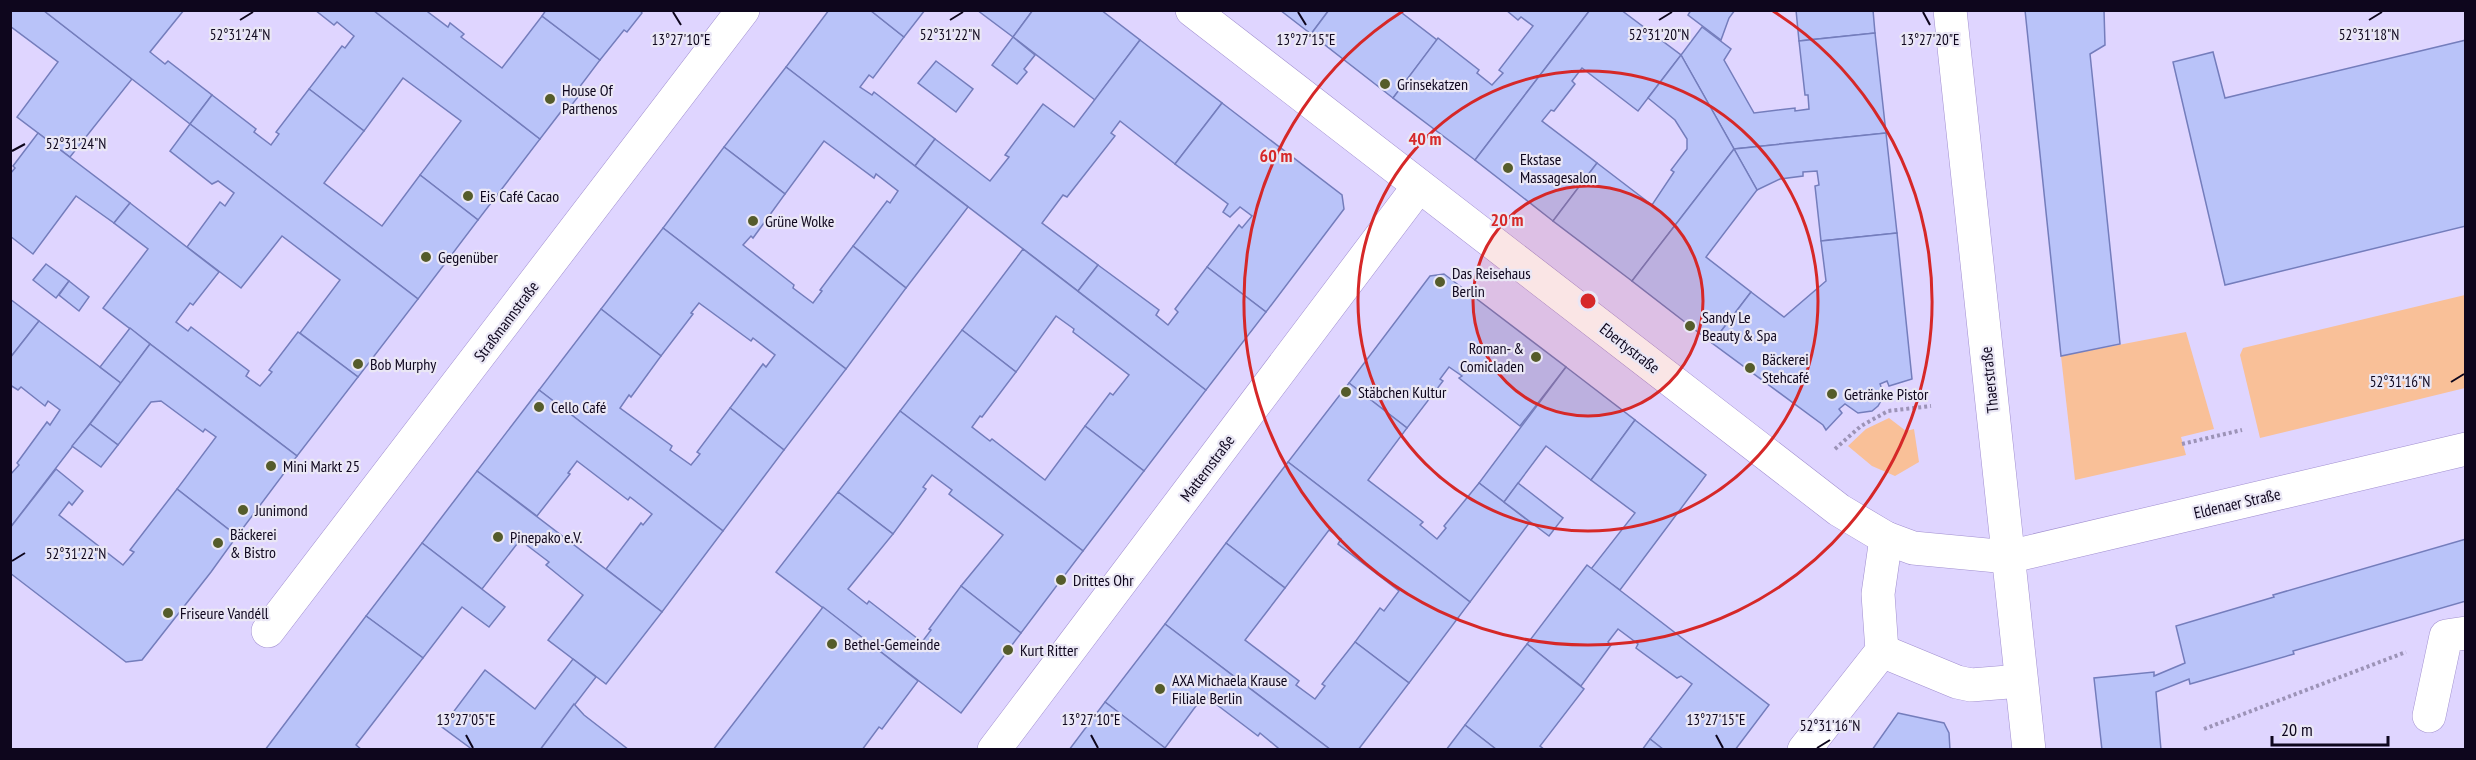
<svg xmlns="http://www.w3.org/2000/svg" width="2476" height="760" font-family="'PT Sans Narrow',sans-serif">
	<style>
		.green { fill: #f9c098 }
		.building { fill: #b9c3f9; stroke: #747dbc; stroke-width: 1.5 }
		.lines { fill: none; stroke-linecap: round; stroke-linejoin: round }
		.minor-casing { stroke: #a18fd0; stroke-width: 34 }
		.path { stroke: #9c93b7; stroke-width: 4; stroke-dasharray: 3 3; stroke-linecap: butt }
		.minor { stroke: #fff; stroke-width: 33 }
		.ticks { fill: none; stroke: #0e061d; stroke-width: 2 }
		.ring { fill: none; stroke: #d62828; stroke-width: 3 }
		.poi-dot { fill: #555c2b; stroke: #eae7f5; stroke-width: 2 }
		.labels { text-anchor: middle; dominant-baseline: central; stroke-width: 4.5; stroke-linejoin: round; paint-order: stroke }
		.poi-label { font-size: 16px; fill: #0e061d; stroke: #eae7f5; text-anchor: start }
		.street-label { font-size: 16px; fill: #0e061d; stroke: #eae7f5 }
		.ticks-label { font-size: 15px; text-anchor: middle; fill: #0e061d; stroke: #eae7f5; stroke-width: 4.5; stroke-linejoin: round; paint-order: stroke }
		.centre { fill: #d62828; stroke: #eae7f5; stroke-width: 3 }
		.ring-label { font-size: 18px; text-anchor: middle; font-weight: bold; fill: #d62828; stroke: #eae7f5; stroke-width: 4.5; stroke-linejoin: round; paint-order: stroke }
	</style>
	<rect width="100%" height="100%" fill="#dfd5ff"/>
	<!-- green -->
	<g class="green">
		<path d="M2465 295V388L2260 438 2240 355 2243 348Z"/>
		<path d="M2186 332 2214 429 2181 437 2186 455 2075 480 2061 356Z"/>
		<path d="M1889 418 1906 431 1914 429 1919 462 1895 476 1872 466 1848 446 1866 429Z"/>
	</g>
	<!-- building -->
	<g class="building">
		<path d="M10 10H43L132 79 70 157 17 117 58 62 10 26Z"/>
		<path d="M43 10H184L150 52 165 64 168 61 212 95 190 124Z"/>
		<path d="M315 10H373L540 139 478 220 420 175 461 121 403 78 364 131 309 89 342 46 345 48 354 36 337 22 334 25Z"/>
		<path d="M373 10H429L428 12 448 27 450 23 464 34 461 37 502 68 542 16 600 60 578 89 582 92 566 112 563 109 540 139Z"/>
		<path d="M546 10H640L642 13 627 32 624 30 600 60 542 16Z"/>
		<path d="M829 10H870L904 37 873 78 869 75 860 87 872 95 874 92 935 139 915 166 786 67Z"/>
		<path d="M870 10H925L904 37Z"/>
		<path d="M977 10H1033L1013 37Z"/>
		<path d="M1033 10H1101L1140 40 1095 100 1013 37Z"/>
		<path d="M1280 10H1329L1311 34Z"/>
		<path d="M1329 10H1398L1437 40 1393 98 1311 34Z"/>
		<path d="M1506 10H1590L1475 160 1393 98 1438 38 1479 70 1477 73 1492 85 1503 73 1499 70 1533 26 1521 17 1518 20Z"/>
		<path d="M1590 10H1621L1681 55 1638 111 1582 68 1572 81 1575 84 1554 111 1551 110 1542 121 1597 163 1553 221 1475 160Z"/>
		<path d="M1691 10H1735L1729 18 1721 40 1688 15Z"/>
		<path d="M1796 10H1873L1875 33 1799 41Z"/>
		<path d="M2025 10H2104L2105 45 2090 54 2120 344 2061 356Z"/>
		<path d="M1702 27 1731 49 1724 60 1754 113 1795 108V111L1809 109 1808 95H1805L1799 41 1875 33 1886 133 1734 149 1681 55Z"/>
		<path d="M1013 37 1035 55 1024 69 1027 72 1017 84 992 65Z"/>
		<path d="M1140 40 1222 103 1175 164 1120 121 1111 133 1115 136 1067 197 1063 195 1042 223 1098 265 1078 291 915 166 935 139 990 181 1009 157 1005 155 1043 104 1074 127Z"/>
		<path d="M2466 40V226L2225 285 2173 62 2213 52 2225 98Z"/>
		<path d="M1681 55 1734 149 1632 281 1553 221 1597 163 1652 205 1674 172 1671 170 1687 149V139L1675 120 1648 98Z"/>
		<path d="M936 61 973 89 956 112 918 83Z"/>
		<path d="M786 67 968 207 906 288 853 246 887 201 890 203 898 191 876 174 874 178 824 141 785 194 724 147Z"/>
		<path d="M309 89 364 131 324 183 382 226 420 175 478 220 418 299 190 124 212 95 256 129 254 132 271 145 279 134 276 132Z"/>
		<path d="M1222 103 1342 195 1344 209 1266 312 1207 267 1239 225 1242 228 1252 216 1240 207 1230 217 1223 212 1228 204 1175 164Z"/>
		<path d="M190 124 418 299 358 377 300 333 340 280 282 236 241 288 187 247 220 202 225 206 234 193 218 181 212 184 170 151Z"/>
		<path d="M38 133 130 203 114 223 76 196 33 254 10 236V174L15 168 13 166Z"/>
		<path d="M1886 133 1897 233 1821 241 1815 186 1819 185 1817 171 1803 172V176L1780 179 1757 190 1734 149Z"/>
		<path d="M724 147 785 194 753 238 751 236 743 245 794 285 793 288 813 303 822 291 820 290 853 246 906 288 846 369 663 228Z"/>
		<path d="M1734 149 1757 190 1706 257 1751 292 1712 343 1632 281Z"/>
		<path d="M130 203 219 272 193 305 190 303 176 322 188 331 191 327 249 371 246 376 260 386 272 372 269 370 298 332 358 377 297 456 103 308 148 249 114 223Z"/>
		<path d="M663 228 846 369 784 450 730 408 763 364 766 367 775 355 753 338 751 341 699 303 691 313 693 314 661 356 601 309Z"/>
		<path d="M1897 233 1912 379 1889 386 1887 381 1880 384 1883 392 1882 399 1878 406 1872 411 1858 413 1845 404 1839 409 1842 413 1826 430 1823 425 1712 343 1751 292 1784 317 1826 281 1821 241Z"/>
		<path d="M1023 249 1206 390 1144 471 1085 426 1110 393 1113 395 1129 375 1073 332 1074 329 1056 316 1016 372 962 330Z"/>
		<path d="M46 264 69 281 56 298 33 280Z"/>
		<path d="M1098 265 1159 310 1156 315 1168 325 1178 312 1175 309 1207 267 1266 312 1206 390 1078 291Z"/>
		<path d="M1444 274 1566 367 1520 426 1459 378 1462 376 1449 367 1440 379 1443 381 1407 428 1349 383 1430 276Z"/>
		<path d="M69 281 89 297 79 311 59 295Z"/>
		<path d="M10 299 39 321 10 358Z"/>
		<path d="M601 309 661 356 631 397 629 395 620 408 672 446 670 450 691 465 700 454 697 452 730 408 784 450 723 531 539 390Z"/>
		<path d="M39 321 121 383 10 528V475L19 465 17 463 47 422 50 425 60 410 48 401 45 406 21 387 18 390 10 385V358Z"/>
		<path d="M130 328 150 344 121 383 100 367Z"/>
		<path d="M962 330 1016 372 982 417 980 416 972 427 990 441 992 439 1045 480 1085 426 1144 471 1083 551 900 411Z"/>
		<path d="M150 344 297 456 237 536 177 489 216 437 205 429 203 432 161 401 151 402 118 445 90 424Z"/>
		<path d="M1566 367 1635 420 1591 480 1546 446 1504 502 1479 483Z"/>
		<path d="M1349 383 1407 428 1368 480 1423 522 1420 525 1437 539 1446 528 1444 526 1479 483 1530 522 1470 602 1288 462Z"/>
		<path d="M539 390 723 531 662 612 606 569 641 523 643 525 652 514 630 497 628 500 577 461 568 473 570 474 537 516 477 471Z"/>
		<path d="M900 411 1083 551 1021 633 961 586 1003 535 949 494 952 490 932 475 923 487 926 489 893 534 838 492Z"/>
		<path d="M1635 420 1706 475 1620 590 1591 569 1635 513 1591 480Z"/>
		<path d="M90 424 118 445 101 467 72 446Z"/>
		<path d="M1288 462 1470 602 1409 683 1355 642 1380 608 1384 611 1399 591 1338 544 1341 539 1329 530 1285 588 1226 543Z"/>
		<path d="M56 469 83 491 72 505 69 502 59 515 123 565 134 552 130 550 177 489 237 536 211 572 142 660 126 662 10 573V528Z"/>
		<path d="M477 471 662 612 606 684 548 640 583 595 546 565 549 562 520 540 482 589 422 543Z"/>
		<path d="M1518 483 1563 518 1549 536 1504 502Z"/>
		<path d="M838 492 893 534 848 589 867 604 869 601 922 642 931 630 929 629 961 586 1021 633 961 713 776 572Z"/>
		<path d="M2466 539V601L2293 651 2294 654 2190 684 2189 679 2156 692 2161 750H2102L2094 678 2154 672V676L2185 663 2176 626 2274 597 2273 595Z"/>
		<path d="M422 543 505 607 489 627 462 607 423 658 366 616Z"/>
		<path d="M1226 543 1285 588 1245 640 1299 681 1296 685 1315 699 1325 686 1322 684 1355 642 1409 683 1358 750H1331L1165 624Z"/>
		<path d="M1587 565 1769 705 1735 750H1664L1650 739 1692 684 1681 676 1677 678 1636 648 1638 644 1618 629 1608 642 1611 645 1581 686 1527 644Z"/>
		<path d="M823 607 918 681 882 729 879 727 862 750H713Z"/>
		<path d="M366 616 423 658 356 745 362 750H265Z"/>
		<path d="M1165 624 1331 750H1277L1278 748 1260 733 1258 736 1204 695 1165 748 1105 702Z"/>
		<path d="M1527 644 1584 689 1540 746 1545 750H1497L1465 725Z"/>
		<path d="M573 659 596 677 540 750H473L442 727 485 670 535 709Z"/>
		<path d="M1105 702 1165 748 1163 750H1069Z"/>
		<path d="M574 704 584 715 629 750H540Z"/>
		<path d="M1898 713 1944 723 1949 733 1950 750H1872Z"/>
		<path d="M1465 725 1497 750H1446Z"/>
		<path d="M1650 739 1664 750H1642Z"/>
	</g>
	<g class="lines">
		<!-- minor casing -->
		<g class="minor-casing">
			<g id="minor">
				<path d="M1192 10 1839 510 1886 538 1913 548 2008 557 2466 449"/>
				<path d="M1950 10 2029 750"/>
				<path d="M268 631 743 10"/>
				<path d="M1882 651 1957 682 1971 685 2021 681"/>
				<path d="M2429 716 2446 636 2466 633"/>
				<path d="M994 750 1419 186"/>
				<path d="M1804 750 1882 651 1878 594 1886 538"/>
			</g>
		</g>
		<!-- path -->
		<g class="path">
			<path d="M2182 444 2242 430"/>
			<path d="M1835 449 1861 426 1888 411 1931 406"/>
			<path d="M2204 729 2406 652"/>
		</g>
		<!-- minor -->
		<use href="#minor" class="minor"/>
	</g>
	<!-- ticks -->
	<path class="ticks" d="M673 12 681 25M1298 12 1306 25M1923 12 1930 25M240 20 253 12M950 20 963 12M1659 20 1672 12M2369 20 2382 12M12 151 25 144M2451 382 2464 374M12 561 25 553M466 735 473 748M1091 735 1098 748M1716 735 1723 748M1817 748 1830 740"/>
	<!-- distance rings -->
	<circle cx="1588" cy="301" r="115" fill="#d62828" fill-opacity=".12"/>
	<g class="ring">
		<circle cx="1588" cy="301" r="115"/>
		<circle cx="1588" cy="301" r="230"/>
		<path d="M1773 11A344 344 0 1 1 1403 11"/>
	</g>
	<!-- markers -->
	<g class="poi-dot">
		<circle cx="1385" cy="84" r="6"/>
		<circle cx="550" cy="99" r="6"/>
		<circle cx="1508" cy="168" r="6"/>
		<circle cx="468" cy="196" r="6"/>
		<circle cx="753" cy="221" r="6"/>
		<circle cx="426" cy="257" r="6"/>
		<circle cx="1440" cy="282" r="6"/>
		<circle cx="1690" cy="326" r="6"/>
		<circle cx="1536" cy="357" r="6"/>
		<circle cx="358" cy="364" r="6"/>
		<circle cx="1750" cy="368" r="6"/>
		<circle cx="1346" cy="392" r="6"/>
		<circle cx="1832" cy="394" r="6"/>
		<circle cx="539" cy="407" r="6"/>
		<circle cx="271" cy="466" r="6"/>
		<circle cx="243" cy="510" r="6"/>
		<circle cx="498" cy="537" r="6"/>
		<circle cx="218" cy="543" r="6"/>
		<circle cx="1061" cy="580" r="6"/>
		<circle cx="168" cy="613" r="6"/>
		<circle cx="832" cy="644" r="6"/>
		<circle cx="1008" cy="650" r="6"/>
		<circle cx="1160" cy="689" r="6"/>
	</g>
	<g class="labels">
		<!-- poi labels -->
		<g class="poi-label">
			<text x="1397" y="84">Grinsekatzen</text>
			<text x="562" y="90">House Of<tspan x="562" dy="18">Parthenos</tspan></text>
			<text x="1520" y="159">Ekstase<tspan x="1520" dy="18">Massagesalon</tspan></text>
			<text x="480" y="196">Eis Café Cacao</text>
			<text x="765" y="221">Grüne Wolke</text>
			<text x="438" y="257">Gegenüber</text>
			<text x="1452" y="273">Das Reisehaus<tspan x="1452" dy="18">Berlin</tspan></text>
			<text x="1702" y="317">Sandy Le<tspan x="1702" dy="18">Beauty &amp; Spa</tspan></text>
			<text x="1524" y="348" text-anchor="end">Roman- &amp;<tspan x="1524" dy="18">Comicladen</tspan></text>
			<text x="1762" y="359">Bäckerei<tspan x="1762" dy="18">Stehcafé</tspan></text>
			<text x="370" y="364">Bob Murphy</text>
			<text x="1358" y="392">Stäbchen Kultur</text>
			<text x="1844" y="394">Getränke Pistor</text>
			<text x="551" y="407">Cello Café</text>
			<text x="283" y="466">Mini Markt 25</text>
			<text x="255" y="510">Junimond</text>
			<text x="230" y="534">Bäckerei<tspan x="230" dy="18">&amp; Bistro</tspan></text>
			<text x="510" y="537">Pinepako e.V.</text>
			<text x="1073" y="580">Drittes Ohr</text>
			<text x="180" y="613">Friseure Vandéll</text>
			<text x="844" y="644">Bethel-Gemeinde</text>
			<text x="1020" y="650">Kurt Ritter</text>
			<text x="1172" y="680">AXA Michaela Krause<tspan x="1172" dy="18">Filiale Berlin</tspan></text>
		</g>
		<!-- street labels -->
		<g class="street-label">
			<text transform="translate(506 321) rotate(-53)">Straßmannstraße</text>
			<text transform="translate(1630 348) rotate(38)">Ebertystraße</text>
			<text transform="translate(1989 380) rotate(-96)">Thaerstraße</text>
			<text transform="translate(1207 468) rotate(-53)">Matternstraße</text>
			<text transform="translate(2237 503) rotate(-13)">Eldenaer Straße</text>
		</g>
	</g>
	<g class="ticks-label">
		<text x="240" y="40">52°31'24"N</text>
		<text x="1659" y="40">52°31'20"N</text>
		<text x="2369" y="40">52°31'18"N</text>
		<text x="950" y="40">52°31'22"N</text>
		<text x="681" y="45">13°27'10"E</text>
		<text x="1306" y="45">13°27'15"E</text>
		<text x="1930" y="45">13°27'20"E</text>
		<text x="76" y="149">52°31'24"N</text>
		<text x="2400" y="387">52°31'16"N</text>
		<text x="76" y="559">52°31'22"N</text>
		<text x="466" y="725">13°27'05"E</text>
		<text x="1091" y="725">13°27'10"E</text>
		<text x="1716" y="725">13°27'15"E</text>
		<text x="1830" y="731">52°31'16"N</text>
	</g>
	<circle cx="1588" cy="301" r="9" class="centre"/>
	<g class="ring-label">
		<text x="1425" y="145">40 m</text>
		<text x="1276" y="162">60 m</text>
		<text x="1507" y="226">20 m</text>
	</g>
	<!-- border -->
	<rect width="2476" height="760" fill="none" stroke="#0e061d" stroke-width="24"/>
	<!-- scale -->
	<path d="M2272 736v9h116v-9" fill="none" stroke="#0e061d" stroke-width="3"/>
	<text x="2281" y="736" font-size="18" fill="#0e061d" stroke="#eae7f5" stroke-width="4.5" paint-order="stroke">20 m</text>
</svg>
